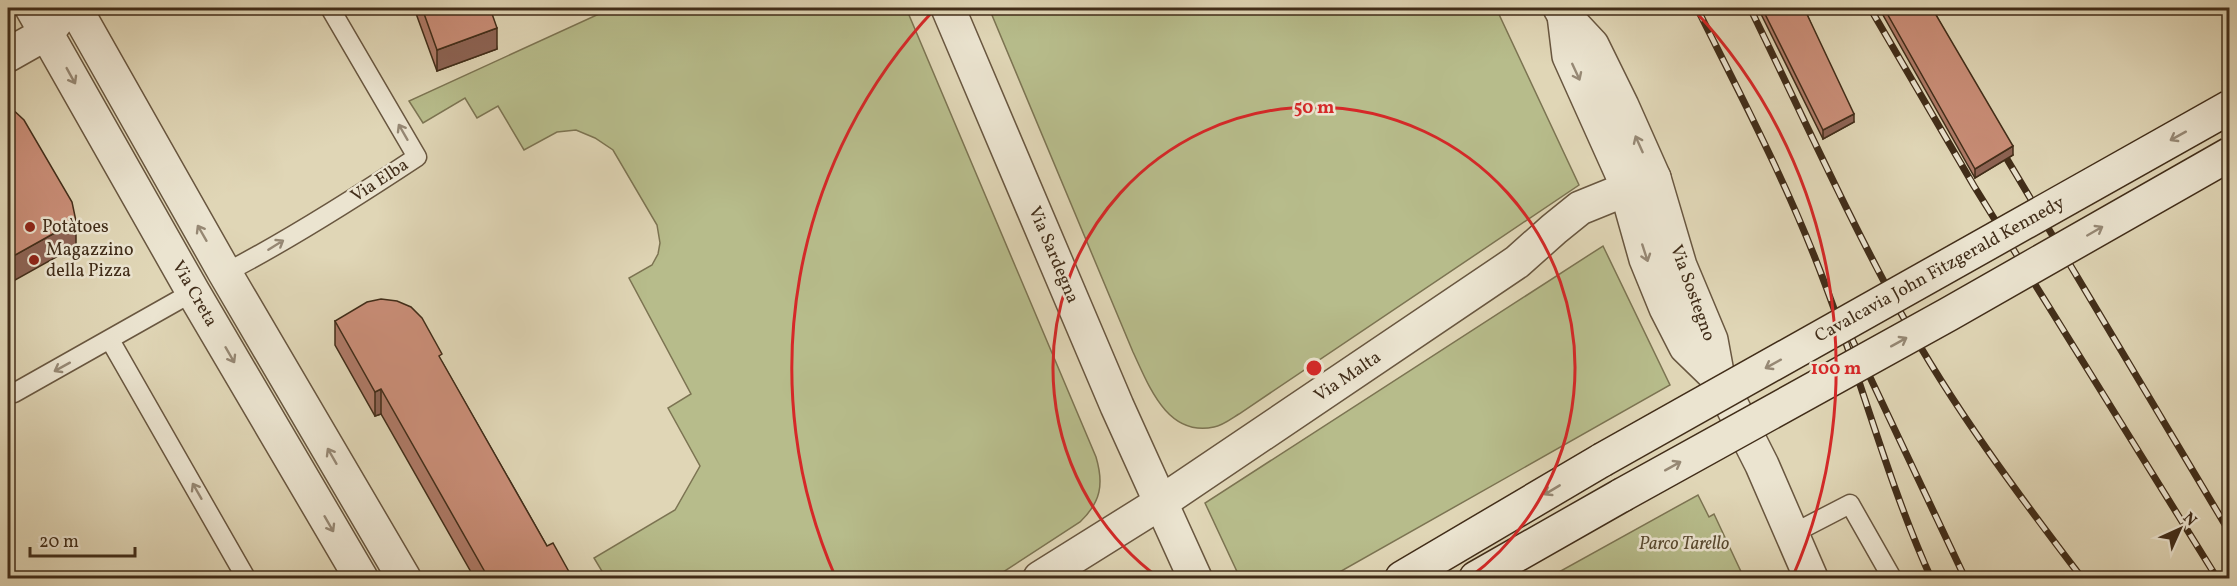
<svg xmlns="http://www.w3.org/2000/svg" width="2237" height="586" font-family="Vollkorn,serif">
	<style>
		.green { fill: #b7bc8b; stroke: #7c7452; stroke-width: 1.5 }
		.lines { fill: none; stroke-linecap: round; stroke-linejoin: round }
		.lane-casing { stroke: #695740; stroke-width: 21 }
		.street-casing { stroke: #695740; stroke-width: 36 }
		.secondary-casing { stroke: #412d19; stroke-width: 36 }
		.lane { stroke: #ebe4d0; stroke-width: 18 }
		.street { stroke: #ebe4d0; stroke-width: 33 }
		.secondary { stroke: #ebe4d0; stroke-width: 33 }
		.rail-casing { stroke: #412d19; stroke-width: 7 }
		.rail { stroke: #ebe4d0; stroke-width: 4.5; stroke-dasharray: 14; stroke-linecap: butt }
		.secondary-bridge-casing { stroke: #412d19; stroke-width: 36; stroke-linecap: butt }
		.secondary-bridge { stroke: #ebe4d0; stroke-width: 33 }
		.wall { fill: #ae7a67; stroke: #412d19; stroke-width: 1.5 }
		.shaded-wall { fill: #8d6354; stroke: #412d19; stroke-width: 1.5 }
		.building { fill: #ca8e78; stroke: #412d19; stroke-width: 1.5 }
		.oneway { stroke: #968874 }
		.ring { fill: none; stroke: #d62828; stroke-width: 3 }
		.poi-dot { fill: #8f2418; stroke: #ebe4d0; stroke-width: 2 }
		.labels { text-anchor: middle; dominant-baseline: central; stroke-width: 5; stroke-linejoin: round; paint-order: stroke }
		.street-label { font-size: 18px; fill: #412d19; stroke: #ebe4d0 }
		.poi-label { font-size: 18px; fill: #412d19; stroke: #ebe4d0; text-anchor: start }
		.park-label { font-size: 18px; font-style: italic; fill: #594a30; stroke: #ebe4d0 }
		.centre { fill: #d62828; stroke: #ebe4d0; stroke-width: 3 }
		.ring-label { font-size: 18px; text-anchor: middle; font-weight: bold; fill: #d62828; stroke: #ebe4d0; stroke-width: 5; stroke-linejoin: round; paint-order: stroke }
	</style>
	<rect width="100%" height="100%" fill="#e0d6b6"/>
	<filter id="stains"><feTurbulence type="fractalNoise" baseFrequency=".00333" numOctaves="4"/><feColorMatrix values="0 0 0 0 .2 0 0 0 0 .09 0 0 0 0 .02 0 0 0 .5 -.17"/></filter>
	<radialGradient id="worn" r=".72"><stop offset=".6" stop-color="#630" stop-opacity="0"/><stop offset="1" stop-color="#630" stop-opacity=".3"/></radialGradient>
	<!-- green -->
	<g class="green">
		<path d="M612 8H906L1096 457C1104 484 1101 502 1080 522L994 578H606L594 558 675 510 700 466 668 408 691 394 629 278 652 265 658 254 660 243 657 225 613 150 595 138 576 130 557 132 524 150 498 106 477 118 465 98 423 123 409 101Z"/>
		<path d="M989 8H1496L1579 185 1239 414C1231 419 1222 426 1214 427 1167 437 1149 386 1133 352Z"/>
		<path d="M1603 246 1670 385 1329 578H1240L1205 503Z"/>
		<path d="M1698 495 1709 517 1714 514 1744 578H1548Z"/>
	</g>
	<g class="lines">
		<!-- lane casing -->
		<g class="lane-casing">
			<g id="lane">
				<path d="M225 273C291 239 355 198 417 157L330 8"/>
				<path d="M110 340 246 578"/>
				<path d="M14 393 193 292"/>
				<path d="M1792 534 1850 504 1892 578"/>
			</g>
		</g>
		<!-- street casing -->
		<g class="street-casing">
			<g id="street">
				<path d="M32 8 193 292 361 578"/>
				<path d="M75 8 225 273 404 578"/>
				<path d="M948 8 1117 406 1195 578"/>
				<path d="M1560 8 1564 15 1592 45 1622 106 1654 178 1680 266 1711 340 1718 378 1762 465 1811 578"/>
				<path d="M1564 15 1569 56 1622 174 1646 259 1666 308 1686 347 1718 378"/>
				<path d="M8 55 47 33 61 15"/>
				<path d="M1040 578 1160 503 1517 262 1554 229 1580 208 1654 178"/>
			</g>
		</g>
		<!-- secondary casing -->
		<g class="secondary-casing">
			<g id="secondary">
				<path d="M1402 578 1602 460"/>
				<path d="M1476 578 1622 495"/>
			</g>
		</g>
		<!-- lane -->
		<use href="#lane" class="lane"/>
		<!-- street -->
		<use href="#street" class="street"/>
		<!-- secondary -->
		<use href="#secondary" class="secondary"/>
		<!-- rail casing -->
		<g class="rail-casing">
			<g id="rail">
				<path d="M1697 8C1742 98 1790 189 1825 284 1862 382 1888 483 1931 578"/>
				<path d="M1750 8C1800 110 1846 213 1901 313 1953 407 2017 493 2082 578"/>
				<path d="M1870 8 1974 186 2217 578"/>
				<path d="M1998 144 2230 533"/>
				<path d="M1851 337 1965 578"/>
			</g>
		</g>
		<!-- rail -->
		<use href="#rail" class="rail"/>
		<!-- secondary-bridge casing -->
		<g class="secondary-bridge-casing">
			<g id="secondary-bridge">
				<path d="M1602 460 2230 107"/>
				<path d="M1622 495 1949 314 2230 154"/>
			</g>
		</g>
		<!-- secondary-bridge -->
		<use href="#secondary-bridge" class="secondary-bridge"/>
	</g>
	<!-- wall -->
	<g class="wall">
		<path d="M414 8H490L497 49 437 71Z"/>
		<path d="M1758 8H1804L1854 122 1823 139Z"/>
		<path d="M1879 8H1932L2013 155 1975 178Z"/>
		<path d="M335 321 442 362 547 546 573 579H475L381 414 375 416 335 345Z"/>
	</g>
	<!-- shaded-wall -->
	<g class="shaded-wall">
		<path d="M497 28V49L437 71V50Z"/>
		<path d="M1854 114V122L1823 139V130Z"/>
		<path d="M2013 146V155L1975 178V169Z"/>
		<path d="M76 221V246L8 284V259Z"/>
		<path d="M381 389V414L375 416V392Z"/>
	</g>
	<!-- building -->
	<g class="building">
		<path d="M422 8H490L497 28 437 50Z"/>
		<path d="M1762 8H1804L1854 114 1823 130Z"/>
		<path d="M1884 8H1932L2013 146 1975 169Z"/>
		<path d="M9 106 24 120 72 202 76 221 8 259V107Z"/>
		<path d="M381 299 397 301 411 307 422 318 442 354 439 356 547 546 553 543 573 579H489L381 389 375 392 335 321 367 302Z"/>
	</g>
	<!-- one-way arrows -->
	<defs><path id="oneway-shaft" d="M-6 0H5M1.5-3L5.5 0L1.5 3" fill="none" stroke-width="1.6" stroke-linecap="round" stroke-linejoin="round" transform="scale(1.5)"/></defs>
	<g class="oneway">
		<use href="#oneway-shaft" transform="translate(1576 72) rotate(65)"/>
		<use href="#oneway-shaft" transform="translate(71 76) rotate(61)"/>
		<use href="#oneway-shaft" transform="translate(403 132) rotate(-120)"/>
		<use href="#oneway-shaft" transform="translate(2178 136) rotate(151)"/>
		<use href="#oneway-shaft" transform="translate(1639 144) rotate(-114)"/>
		<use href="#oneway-shaft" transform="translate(2095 231) rotate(-30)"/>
		<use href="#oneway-shaft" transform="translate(202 233) rotate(-120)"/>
		<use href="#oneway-shaft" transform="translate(276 245) rotate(-32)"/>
		<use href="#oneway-shaft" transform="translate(1645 253) rotate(72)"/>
		<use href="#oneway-shaft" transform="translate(1899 342) rotate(-29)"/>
		<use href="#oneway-shaft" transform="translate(230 355) rotate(60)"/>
		<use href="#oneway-shaft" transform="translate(1773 364) rotate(151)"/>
		<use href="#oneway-shaft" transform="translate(62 367) rotate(151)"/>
		<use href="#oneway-shaft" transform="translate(332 456) rotate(-120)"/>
		<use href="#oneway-shaft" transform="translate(1673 466) rotate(-29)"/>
		<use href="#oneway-shaft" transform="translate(1552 490) rotate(149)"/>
		<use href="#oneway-shaft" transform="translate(197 491) rotate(-120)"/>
		<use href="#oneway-shaft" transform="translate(329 524) rotate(60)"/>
	</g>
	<!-- distance rings -->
	<g class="ring">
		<path d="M1159 578A261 261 0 1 1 1469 578"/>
		<path d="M835 576A522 522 0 0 1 935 9M1693 9A522 522 0 0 1 1793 576"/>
	</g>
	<!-- markers -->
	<g class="poi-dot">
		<circle cx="30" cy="227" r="6"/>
		<circle cx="34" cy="260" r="6"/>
	</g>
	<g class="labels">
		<!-- street labels -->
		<g class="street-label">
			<text transform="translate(380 181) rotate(-33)">Via Elba</text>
			<text transform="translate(1053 255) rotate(67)">Via Sardegna</text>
			<text transform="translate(1940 270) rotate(-29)">Cavalcavia John Fitzgerald Kennedy</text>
			<text transform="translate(1692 293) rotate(70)">Via Sostegno</text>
			<text transform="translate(194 294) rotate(60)">Via Creta</text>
			<text transform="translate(1348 377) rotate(-34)">Via Malta</text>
		</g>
		<!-- poi labels -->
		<g class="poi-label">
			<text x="42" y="227">Potàtoes</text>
			<text x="46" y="250">Magazzino<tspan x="46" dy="21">della Pizza</tspan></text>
		</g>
		<!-- park labels -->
		<g class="park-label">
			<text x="1684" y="544">Parco Tarello</text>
		</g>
	</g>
	<circle cx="1314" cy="368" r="9" class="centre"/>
	<g class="ring-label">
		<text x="1314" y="113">50 m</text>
		<text x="1836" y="374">100 m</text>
	</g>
	<!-- margin -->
	<rect width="2237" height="586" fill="none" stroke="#e0d6b6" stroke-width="30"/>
	<rect x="9" y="9" width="2219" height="568" fill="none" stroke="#412d19" stroke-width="3"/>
	<rect x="15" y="15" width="2207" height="556" fill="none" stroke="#412d19" stroke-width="1.5"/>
	<!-- north arrow -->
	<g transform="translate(2180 529) rotate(45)" stroke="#ebe4d0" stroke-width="4.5" paint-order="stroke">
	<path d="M0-4.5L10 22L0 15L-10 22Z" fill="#412d19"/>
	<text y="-9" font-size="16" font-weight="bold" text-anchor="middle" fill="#412d19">N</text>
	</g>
	<!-- scale -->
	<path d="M30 547v9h105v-9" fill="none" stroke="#412d19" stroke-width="3"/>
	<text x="39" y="547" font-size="18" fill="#412d19" stroke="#ebe4d0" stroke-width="4.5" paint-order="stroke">20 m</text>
	<rect width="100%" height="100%" filter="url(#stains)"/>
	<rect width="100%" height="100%" fill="url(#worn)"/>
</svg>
